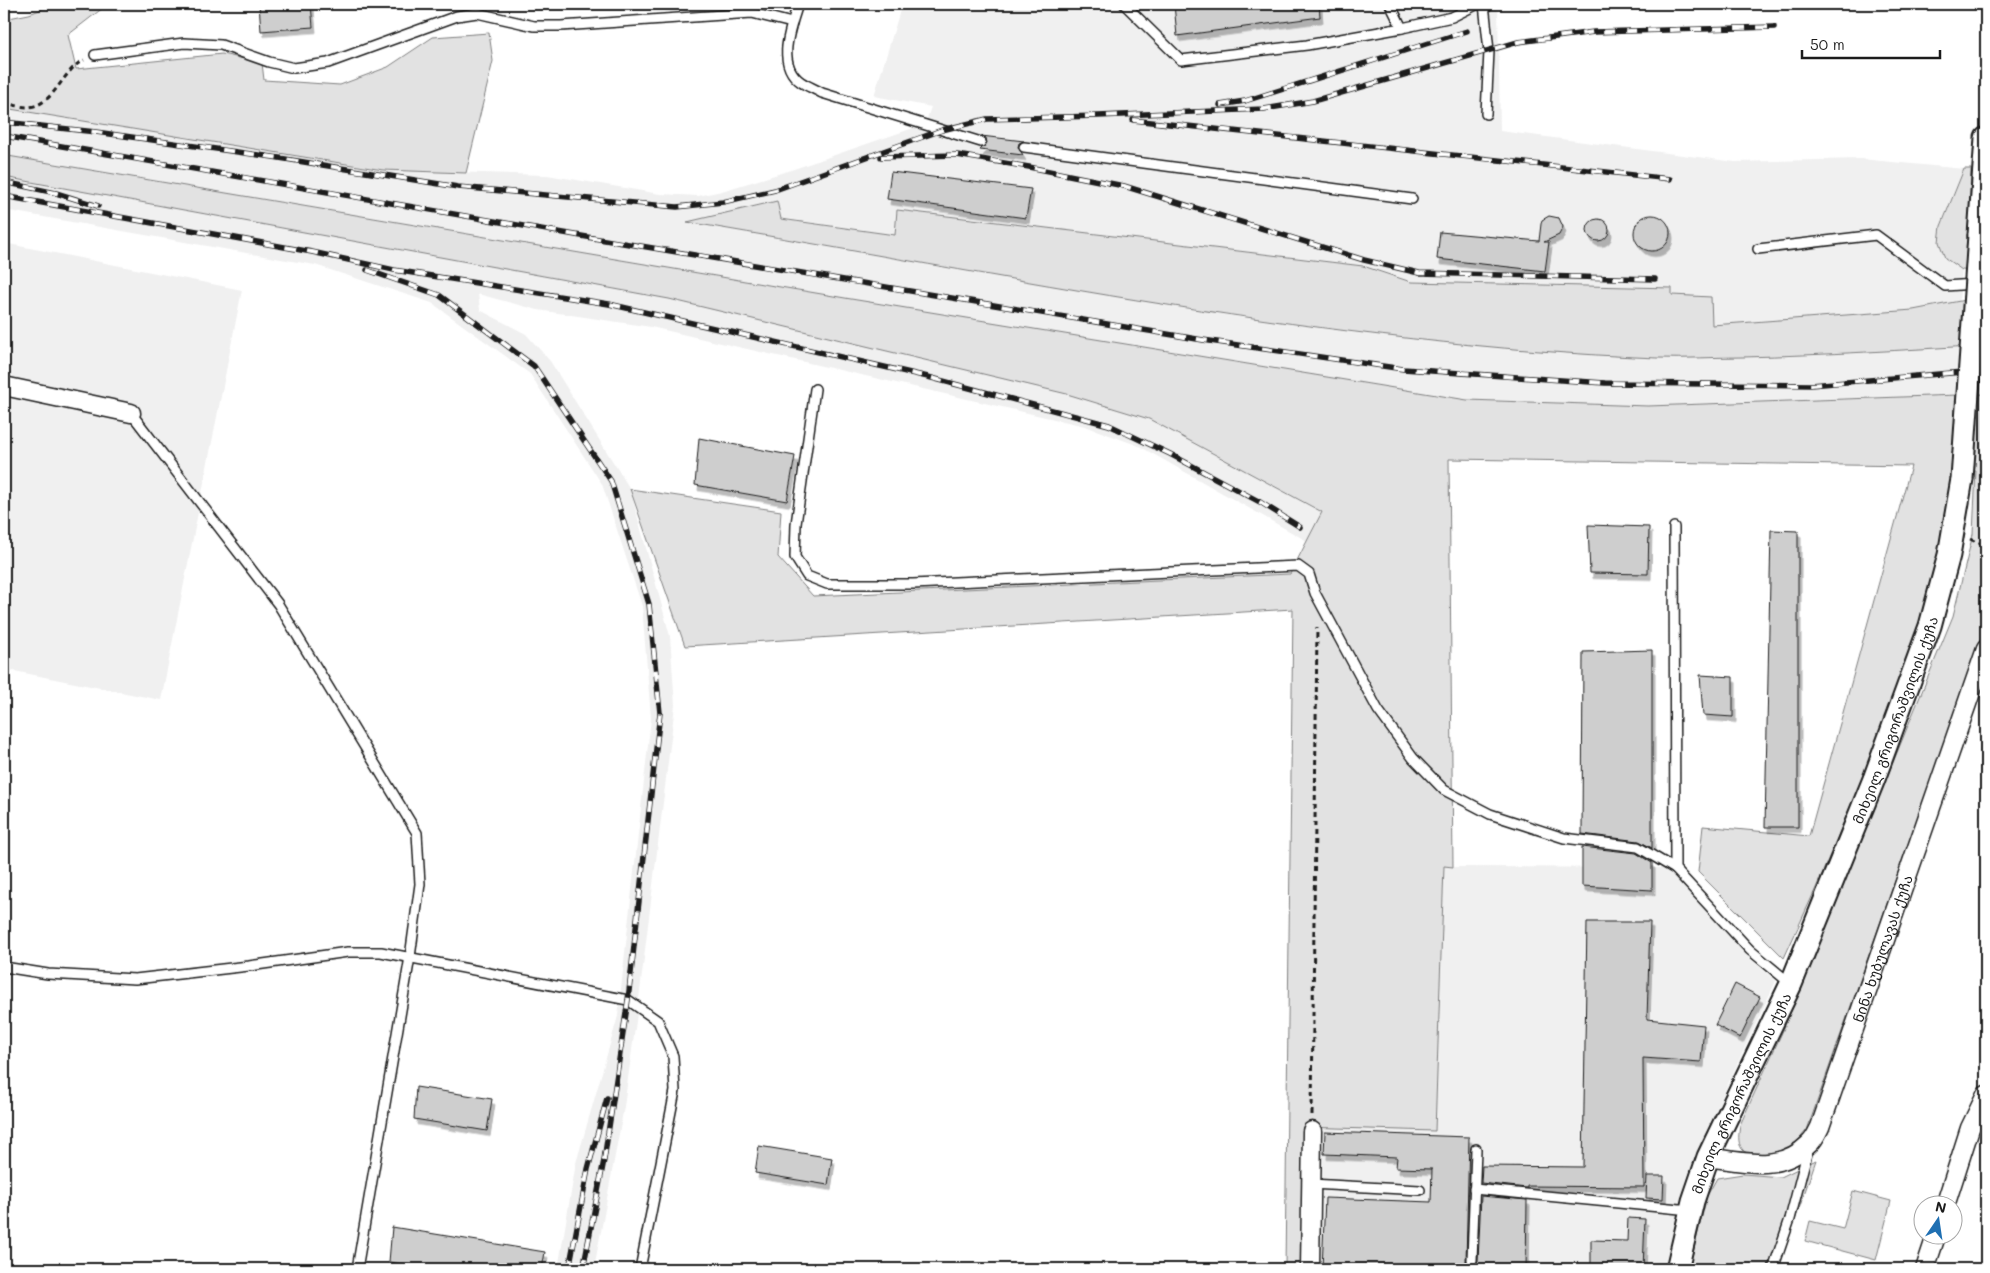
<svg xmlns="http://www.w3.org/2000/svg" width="1990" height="1273" font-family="Mali,'Noto Sans Georgian',sans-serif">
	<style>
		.built { fill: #f0f0f0 }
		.green { fill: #e2e2e2; stroke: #7f7f7f }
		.building { fill: #cecece; stroke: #1c1c1c; filter: url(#shadow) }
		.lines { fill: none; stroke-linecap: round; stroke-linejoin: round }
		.service-casing { stroke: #1c1c1c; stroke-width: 12 }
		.minor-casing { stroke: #1c1c1c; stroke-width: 21 }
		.tertiary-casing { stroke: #1c1c1c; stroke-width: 25 }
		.path { stroke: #1c1c1c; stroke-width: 3; stroke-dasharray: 5 4; stroke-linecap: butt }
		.service { stroke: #fff; stroke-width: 9 }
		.minor { stroke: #fff; stroke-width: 18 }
		.tertiary { stroke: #fff; stroke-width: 21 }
		.rail-casing { stroke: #1c1c1c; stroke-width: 5.5 }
		.rail { stroke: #fff; stroke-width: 4; stroke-dasharray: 11; stroke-linecap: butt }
		.tertiary-bridge-casing { stroke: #1c1c1c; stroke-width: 25; stroke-linecap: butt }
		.tertiary-bridge { stroke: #fff; stroke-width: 21 }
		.labels { text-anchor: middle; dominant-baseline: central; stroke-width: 5; stroke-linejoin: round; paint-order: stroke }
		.street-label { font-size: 14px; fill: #1c1c1c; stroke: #fff }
	</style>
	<defs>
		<filter id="shadow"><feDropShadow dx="3" dy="5.5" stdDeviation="0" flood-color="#0004"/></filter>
	</defs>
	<rect width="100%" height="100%" fill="#fff"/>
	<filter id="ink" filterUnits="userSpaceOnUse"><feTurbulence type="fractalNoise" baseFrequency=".02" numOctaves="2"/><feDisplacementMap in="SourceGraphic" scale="10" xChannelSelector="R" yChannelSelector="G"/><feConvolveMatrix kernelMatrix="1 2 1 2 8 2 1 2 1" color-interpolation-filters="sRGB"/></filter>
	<g filter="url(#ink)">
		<!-- built -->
		<g class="built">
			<path d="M902 4H1498L1500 131 1735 162 1861 159 1964 169 1941 225 1939 242 1945 258 1962 270 1959 301 1913 310 1712 325 1671 295V288L1411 282 1363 266 898 210 896 235 781 218 777 201 688 222 983 274 1240 317 1350 332 1501 348 1660 358 1814 355 1986 345V394L1648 406 1467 400 851 299 9 156 4 171V108L383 170 547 175 660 194 698 196 722 191 791 170 925 124 931 107 874 96Z"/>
			<path d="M4 177 669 299 1067 394 1149 419 1323 513 1307 541 1139 446 1085 426 651 327 538 310 478 294 480 310 526 334 550 361 630 489 670 636 675 705 638 1007 624 1107 594 1269H558L576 1163 618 1016 651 718 642 606 602 484 530 374 432 303 315 265 4 210Z"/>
			<path d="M4 243 242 290 161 700 4 669Z"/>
			<path d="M1444 865 1453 867 1667 868 1748 957 1776 981 1706 1131 1686 1180 1665 1269H1318L1320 1126 1435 1131Z"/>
		</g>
		<!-- green -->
		<g class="green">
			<path d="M56 4H108L68 35 76 69 222 54 262 63 264 80 340 85 388 67 433 37 489 33 493 61 466 173 383 170 4 108V19L29 14Z"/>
			<path d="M8 156 851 299 1467 400 1648 406 1986 394V624L1807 1130C1802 1135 1799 1141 1794 1145 1782 1155 1754 1163 1742 1149 1737 1142 1739 1133 1740 1125L1784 1028 1953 616 1973 534 1976 471H1953L1926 626 1816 888 1784 958 1698 872 1703 826 1809 836 1911 466 1449 459 1453 867 1444 866 1435 1131 1303 1127 1302 1269H1285L1293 609 685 646 630 489 781 511 778 557 813 596 1290 574 1322 512 1149 419 1067 394 669 299 4 177Z"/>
			<path d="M1964 169H1971L1968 239 1986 241V272L1962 270 1945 258 1939 242 1941 226Z"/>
			<path d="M777 201 781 219 895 235 897 210 1363 266 1411 282 1672 288V295L1711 297 1712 325 1913 310 1986 296V345C1905 350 1824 355 1743 357 1715 357 1686 359 1657 358 1330 345 1009 276 687 222Z"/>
			<path d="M1816 1160 1778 1269H1689L1707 1196 1717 1178 1743 1174 1781 1177Z"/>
			<path d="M1853 1191 1891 1201 1876 1260 1805 1241 1810 1221 1843 1229Z"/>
		</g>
		<!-- building -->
		<g class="building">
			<path d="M259 4H311L313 27 261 31Z"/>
			<path d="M1174 4H1319L1320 17 1177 36Z"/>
			<path d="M981 136 1024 141 1019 143 1018 147 1023 155 980 150 987 143 986 138Z"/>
			<path d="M891 172 1031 189 1026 218 887 199Z"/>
			<circle cx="1652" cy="233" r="18"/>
			<path d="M1549 216 1559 218 1563 227 1559 235 1544 242H1549L1545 271 1437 259 1440 232 1539 241 1541 224 1542 220Z"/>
			<circle cx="1598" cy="230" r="11"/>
			<path d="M699 438 795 456 787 501 695 485Z"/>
			<path d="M1588 525 1649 527 1648 574 1590 573Z"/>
			<path d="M1771 530 1798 531V827H1765Z"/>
			<path d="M1652 650V848L1639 841 1582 834 1583 652Z"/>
			<path d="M1700 675 1733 677V717L1703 715Z"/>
			<path d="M1582 847 1636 853 1652 863V890L1582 886Z"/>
			<path d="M1587 922H1650L1647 1019 1704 1025 1701 1062 1643 1058 1644 1187 1527 1186V1188L1481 1183 1482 1166 1583 1167Z"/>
			<path d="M1735 984 1760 997 1740 1038 1715 1025Z"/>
			<path d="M416 1087 492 1099 487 1131 414 1119Z"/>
			<path d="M1325 1132 1469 1137 1466 1262 1472 1266 1478 1261 1481 1196 1527 1200 1526 1269H1322L1325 1198 1431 1202 1432 1169 1396 1168 1397 1157 1324 1154Z"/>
			<path d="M759 1146 832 1158 828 1185 755 1173Z"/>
			<path d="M1647 1176H1664L1663 1199 1646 1198Z"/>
			<path d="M1628 1218 1645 1219 1643 1269H1591V1240L1627 1241Z"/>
			<path d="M392 1227 545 1252 542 1269H435L389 1262Z"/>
		</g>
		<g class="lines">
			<!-- service casing -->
			<g class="service-casing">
				<g id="service">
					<path d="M798 4C791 27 775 64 801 82 807 86 815 89 822 93L981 142"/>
					<path d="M1124 4 1181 60 1307 45 1402 28 1452 17 1478 4"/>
					<path d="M1390 4 1402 28"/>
					<path d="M1484 4 1489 51 1486 114"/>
					<path d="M95 55 184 43 221 45 269 62 294 68 328 63 457 16 477 13 534 26H561L752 13 792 23"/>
					<path d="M1024 147 1412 199"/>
					<path d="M1758 249 1876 235 1945 286 1975 284"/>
					<path d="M815 389 796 524 795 557 807 576 827 584H913L1298 566 1309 574 1315 593 1378 710 1413 758 1444 790 1490 814 1564 838 1638 847 1675 869"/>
					<path d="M131 413 278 604 417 833 420 884 410 957 357 1269"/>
					<path d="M1674 527 1675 869 1750 950 1791 984"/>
					<path d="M4 967 48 974 135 979 249 966 348 952H381L628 1000 658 1021 673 1056 675 1091 640 1269"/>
					<path d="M1311 1184 1420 1190"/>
					<path d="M1474 1189 1690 1210"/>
					<path d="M1472 1260 1476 1149"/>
					<path d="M1773 1269 1790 1219 1809 1146"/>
				</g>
			</g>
			<!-- minor casing -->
			<g class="minor-casing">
				<g id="minor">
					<path d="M4 386 131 413"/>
					<path id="s1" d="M1708 1157C1744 1162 1780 1173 1809 1144 1814 1140 1817 1133 1820 1127L1986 649"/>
					<path d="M1945 1206 1970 1128 1986 1095"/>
					<path d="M1310 1269 1312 1131"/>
					<path d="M1925 1269 1936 1236"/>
				</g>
			</g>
			<!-- tertiary casing -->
			<g class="tertiary-casing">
				<g id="tertiary">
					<path d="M1979 235 1986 138"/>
					<path id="s2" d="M1677 1269 1693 1201 1708 1157 1791 984 1874 779 1930 626 1949 555 1962 479"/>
				</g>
			</g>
			<!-- path -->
			<g class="path">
				<path d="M4 103C11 104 20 107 27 107 54 107 62 70 84 60"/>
				<path d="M1970 539 1986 546"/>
				<path d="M1312 1115 1317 627"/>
			</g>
			<!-- service -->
			<use href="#service" class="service"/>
			<!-- minor -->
			<use href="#minor" class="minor"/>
			<!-- tertiary -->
			<use href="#tertiary" class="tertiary"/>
			<!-- rail casing -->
			<g class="rail-casing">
				<g id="rail">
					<path d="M1220 105 1245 101 1467 31"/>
					<path d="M1133 120 1670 179"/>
					<path d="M4 122 96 132 273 157 458 187 677 207 723 202 775 190 942 130 987 119 1098 116 1264 109 1313 101 1518 42 1594 32 1774 27"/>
					<path d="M4 136 587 237 1203 340 1403 369 1605 383 1811 385 1986 370"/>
					<path d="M881 157 957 155 1029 167 1124 186 1364 260 1419 273 1655 279"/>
					<path d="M4 182 56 193 98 206"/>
					<path d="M4 196 312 252 394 270 609 304 928 377 1109 425 1170 454 1260 502 1300 527"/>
					<path d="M367 270 439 295 534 366 611 481 649 604 660 713 628 1000 604 1160 583 1269"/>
					<path d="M569 1269 588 1169 607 1098"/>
				</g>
			</g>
			<!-- rail -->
			<use href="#rail" class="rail"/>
			<!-- tertiary-bridge casing -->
			<g class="tertiary-bridge-casing">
				<path id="tertiary-bridge" d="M1962 479 1979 235"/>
			</g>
			<!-- tertiary-bridge -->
			<use href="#tertiary-bridge" class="tertiary-bridge"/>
		</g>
	</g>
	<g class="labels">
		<!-- street labels -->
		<g class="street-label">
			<text stroke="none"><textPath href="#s2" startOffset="592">მიხეილ გრიგორაშვილის ქუჩა</textPath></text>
			<text stroke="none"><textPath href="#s1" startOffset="316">ნინა ხუბულავას ქუჩა</textPath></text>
			<text stroke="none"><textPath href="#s2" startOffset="188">მიხეილ გრიგორაშვილის ქუჩა</textPath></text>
		</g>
	</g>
	<!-- margin -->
	<rect width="1990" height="1273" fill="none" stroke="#fff" stroke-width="20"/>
	<rect x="10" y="10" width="1970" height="1253" fill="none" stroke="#1c1c1c" stroke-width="2" filter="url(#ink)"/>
	<!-- north arrow -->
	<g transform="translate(1938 1220) rotate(13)"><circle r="24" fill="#ffffff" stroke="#a4a4a4"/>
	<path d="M0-4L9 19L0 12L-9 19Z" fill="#1f6fb2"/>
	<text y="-8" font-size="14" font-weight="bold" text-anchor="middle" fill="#1c1c1c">N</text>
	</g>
	<!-- scale -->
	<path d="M1802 50v8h138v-8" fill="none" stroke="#1c1c1c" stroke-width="2.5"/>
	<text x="1810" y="50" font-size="15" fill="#1c1c1c" stroke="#ffffff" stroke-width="4" paint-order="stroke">50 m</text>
</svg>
